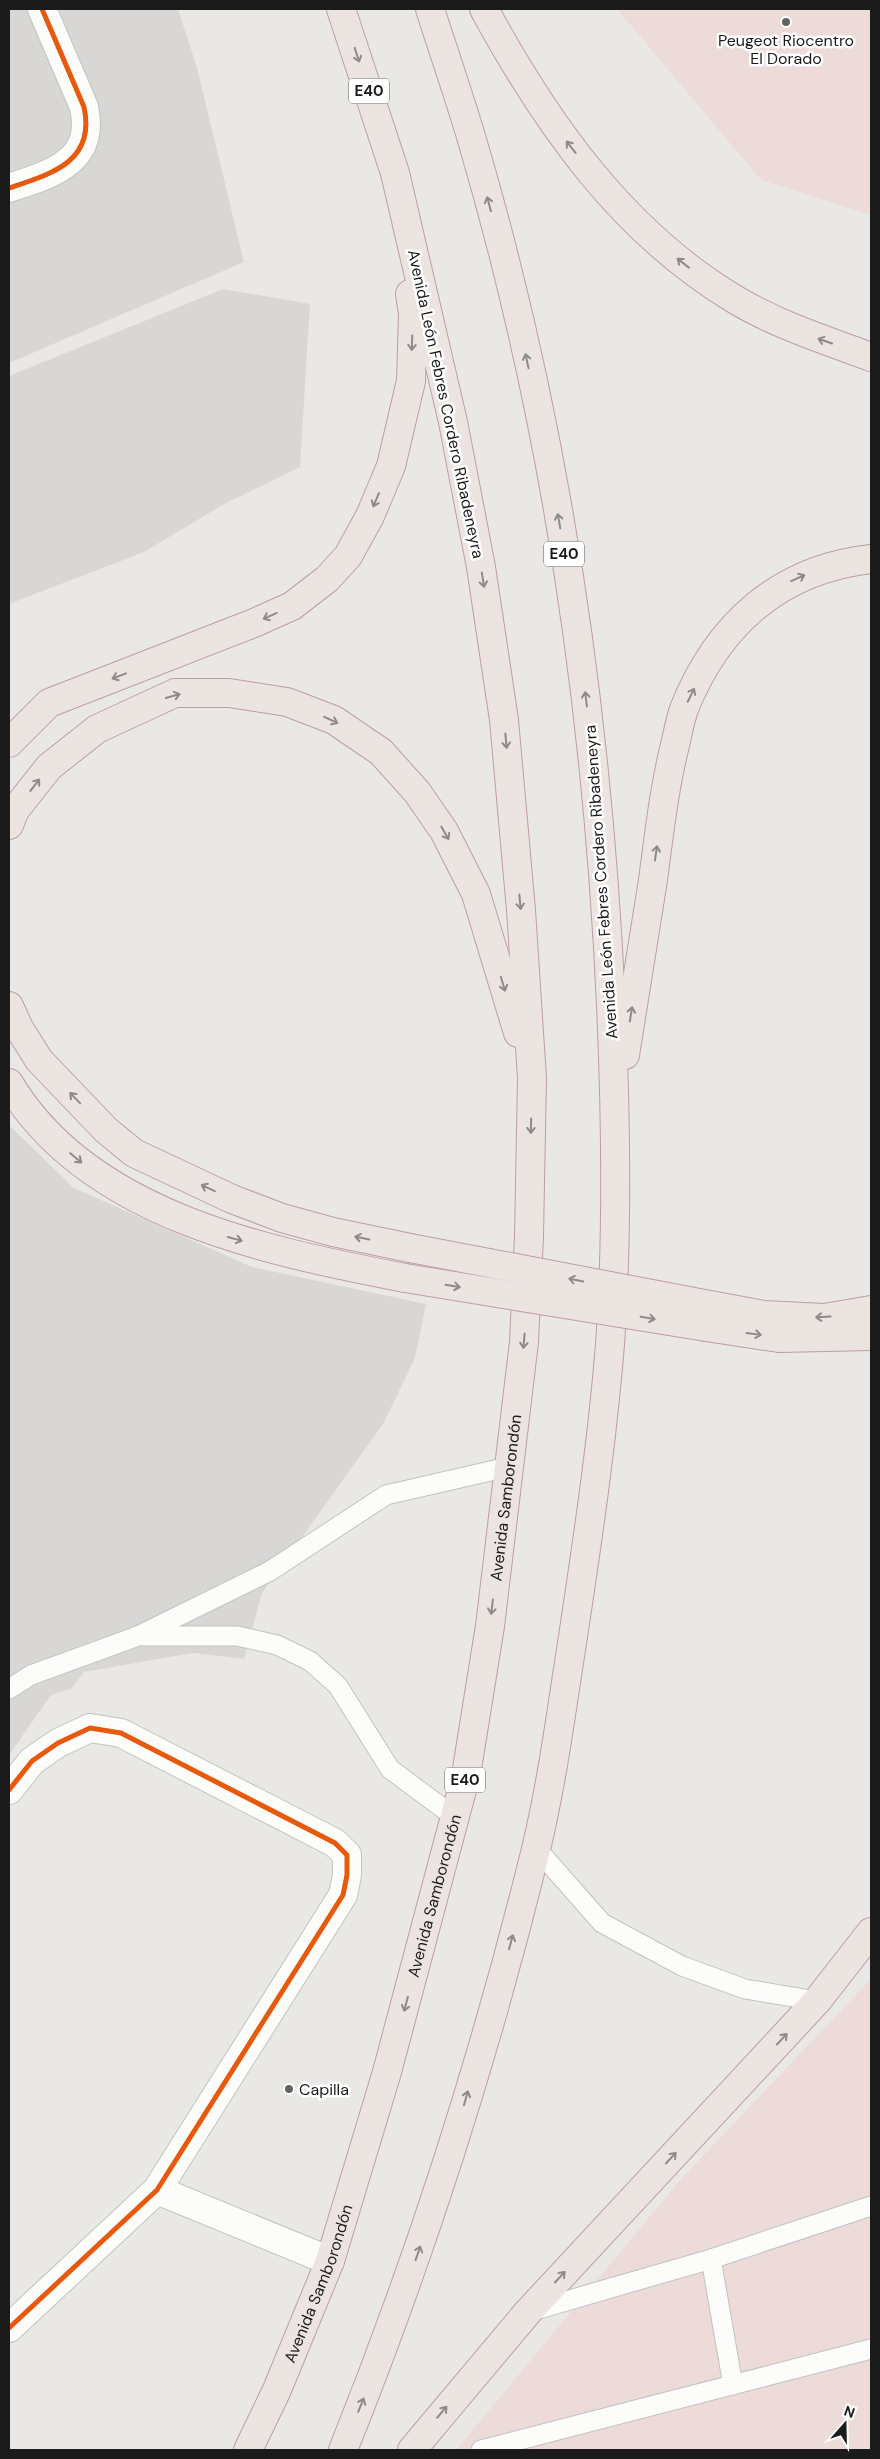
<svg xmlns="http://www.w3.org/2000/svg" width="880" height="2459" font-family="'DM Sans',sans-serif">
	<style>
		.residential { fill: #d9d7d5 }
		.commercial { fill: #ecdbd9 }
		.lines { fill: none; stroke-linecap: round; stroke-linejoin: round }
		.service-casing { stroke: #c2c2c0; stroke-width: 21 }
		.minor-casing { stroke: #c2c2c0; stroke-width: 30 }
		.trunk-casing { stroke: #be9da6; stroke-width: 30 }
		.service { stroke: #fcfcfb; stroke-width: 19 }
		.minor { stroke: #fcfcfb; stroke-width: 28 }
		.trunk { stroke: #ece4e1; stroke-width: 28 }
		.trunk-bridge-casing { stroke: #be9da6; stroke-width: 30; stroke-linecap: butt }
		.trunk-bridge { stroke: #ece4e1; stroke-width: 28 }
		.cycleway-casing { stroke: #fff; stroke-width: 8 }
		.cycleway { stroke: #e8590c; stroke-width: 5 }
		.oneway { stroke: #8e8a88 }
		.poi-dot { fill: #636361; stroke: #fff; stroke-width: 2 }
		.labels { text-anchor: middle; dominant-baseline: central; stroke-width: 5; stroke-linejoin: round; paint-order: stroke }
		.shield { fill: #fff; stroke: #5f5f5f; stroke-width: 1 }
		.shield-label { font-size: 15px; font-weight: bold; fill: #1b1b1b }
		.poi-label { font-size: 16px; fill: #1b1b1b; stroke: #fff }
		.street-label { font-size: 16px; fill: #1b1b1b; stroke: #fff }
	</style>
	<rect width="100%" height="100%" fill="#eae8e4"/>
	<!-- residential -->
	<g class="residential">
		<path d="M9 9H178L197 68 244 262 9 363Z"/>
		<path d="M223 289 310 304 300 467 226 503 144 552 9 604V376Z"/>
		<path d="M9 1125 74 1188 252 1267 426 1304 415 1358 383 1424 262 1593 244 1659 193 1653 84 1672 71 1689 51 1695 9 1755Z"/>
	</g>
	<!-- commercial -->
	<g class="commercial">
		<path d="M617 9H871V215L761 180Z"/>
		<path d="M871 1979V2450H456L682 2178Z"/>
	</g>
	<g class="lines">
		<!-- service casing -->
		<g class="service-casing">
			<g id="service">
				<path d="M144 1636H237L277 1645 310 1661 338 1686 390 1769 456 1818"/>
				<path d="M9 1689 31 1675 138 1636 270 1571 386 1495 508 1467"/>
				<path d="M536 1848 602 1923 682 1966 745 1989 817 2001"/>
				<path d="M711 2259 733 2385"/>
				<path d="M528 2312 711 2259 871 2206"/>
				<path d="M481 2450 871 2349"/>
			</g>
		</g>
		<!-- minor casing -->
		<g class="minor-casing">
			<g id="minor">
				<path d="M9 188C51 174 96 162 84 107L42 9"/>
				<path d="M9 1790 32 1761 58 1743 90 1728 121 1733 335 1843 347 1855V1875L343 1895 157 2190 9 2328"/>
				<path d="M157 2190 330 2261"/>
			</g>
		</g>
		<!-- trunk casing -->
		<g class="trunk-casing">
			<g id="trunk">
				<path d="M484 9C546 123 622 232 736 300 778 325 825 340 871 357"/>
				<path d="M9 743 49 703 254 623 292 606 327 579 348 556 370 516 391 466 411 381 413 314 410 294"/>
				<path d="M9 825 15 810 49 767 97 729 175 693H229L287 702 334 720 381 752 417 792 444 831 476 894 518 1033"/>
				<path d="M9 1006 19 1028 39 1060 106 1130 134 1153 232 1199 282 1218 333 1232 410 1248"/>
				<path d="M625 1055C634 997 644 938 653 880 659 835 664 789 675 745 678 733 680 720 684 709 718 624 780 569 871 559"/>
				<path d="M9 1083C87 1215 266 1251 405 1278"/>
				<path d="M710 1305 764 1315 824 1318 871 1310"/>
				<path d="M706 1327 779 1338 871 1336"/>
				<path id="s1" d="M248 2450 276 2392 330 2261 387 2072 466 1775 490 1626 524 1342 529 1236 532 1078 521 910 504 720 481 567 453 422 395 173 341 9"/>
				<path d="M343 2450C421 2256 485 2056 535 1853 552 1784 561 1713 572 1643 587 1544 602 1444 610 1344 618 1232 616 1118 611 1006 598 714 555 421 472 140 459 96 444 53 430 9"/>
				<path d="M412 2450 527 2313 817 2001 871 1932"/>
			</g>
		</g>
		<!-- service -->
		<use href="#service" class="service"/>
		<!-- minor -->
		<use href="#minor" class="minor"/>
		<!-- trunk -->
		<use href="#trunk" class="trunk"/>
		<!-- trunk-bridge casing -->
		<g class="trunk-bridge-casing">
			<g id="trunk-bridge">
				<path d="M410 1248 710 1305"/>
				<path d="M405 1278 706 1327"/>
			</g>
		</g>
		<!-- trunk-bridge -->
		<use href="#trunk-bridge" class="trunk-bridge"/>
		<!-- cycleway casing -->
		<g class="cycleway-casing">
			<g id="cycleway">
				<path d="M9 188C51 174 96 162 84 107L42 9"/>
				<path d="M9 1790 32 1761 58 1743 90 1728 121 1733 335 1843 347 1855V1875L343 1895 157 2190 9 2328"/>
			</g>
		</g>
		<!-- cycleway -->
		<use href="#cycleway" class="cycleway"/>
	</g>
	<!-- one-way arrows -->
	<defs><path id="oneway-shaft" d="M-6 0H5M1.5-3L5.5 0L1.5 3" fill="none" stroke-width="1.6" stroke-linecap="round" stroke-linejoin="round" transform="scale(1.25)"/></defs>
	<g class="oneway">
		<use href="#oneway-shaft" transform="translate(357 55) rotate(72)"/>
		<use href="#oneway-shaft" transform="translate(571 147) rotate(-128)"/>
		<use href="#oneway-shaft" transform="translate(489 204) rotate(-105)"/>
		<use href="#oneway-shaft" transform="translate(683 263) rotate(-142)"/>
		<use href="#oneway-shaft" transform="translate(825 341) rotate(-161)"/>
		<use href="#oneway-shaft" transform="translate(412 343) rotate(92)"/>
		<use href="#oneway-shaft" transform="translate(527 361) rotate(-102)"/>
		<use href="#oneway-shaft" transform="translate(376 500) rotate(113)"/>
		<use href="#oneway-shaft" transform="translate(559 521) rotate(-100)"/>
		<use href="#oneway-shaft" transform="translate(798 578) rotate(-24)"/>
		<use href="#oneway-shaft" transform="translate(483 580) rotate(81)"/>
		<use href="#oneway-shaft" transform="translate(270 616) rotate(156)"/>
		<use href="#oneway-shaft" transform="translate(119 676) rotate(159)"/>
		<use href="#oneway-shaft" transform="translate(691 695) rotate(-64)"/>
		<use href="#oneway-shaft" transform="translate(173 696) rotate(-16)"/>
		<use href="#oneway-shaft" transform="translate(586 699) rotate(-97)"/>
		<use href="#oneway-shaft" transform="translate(331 720) rotate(25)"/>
		<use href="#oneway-shaft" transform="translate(506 741) rotate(85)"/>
		<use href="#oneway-shaft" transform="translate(35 785) rotate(-52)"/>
		<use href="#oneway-shaft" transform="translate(445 833) rotate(60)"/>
		<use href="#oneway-shaft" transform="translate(656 853) rotate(-82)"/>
		<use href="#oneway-shaft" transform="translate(520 902) rotate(85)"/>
		<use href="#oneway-shaft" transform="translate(503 984) rotate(73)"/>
		<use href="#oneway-shaft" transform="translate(631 1014) rotate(-81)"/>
		<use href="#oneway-shaft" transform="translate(75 1098) rotate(-134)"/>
		<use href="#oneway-shaft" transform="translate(531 1126) rotate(91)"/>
		<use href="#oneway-shaft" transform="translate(76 1158) rotate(40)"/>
		<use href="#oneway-shaft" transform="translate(208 1188) rotate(-155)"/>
		<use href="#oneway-shaft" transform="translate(362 1238) rotate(-168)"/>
		<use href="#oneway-shaft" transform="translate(235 1239) rotate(15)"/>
		<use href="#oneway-shaft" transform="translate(576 1280) rotate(-169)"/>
		<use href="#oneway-shaft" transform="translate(453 1286) rotate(9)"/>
		<use href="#oneway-shaft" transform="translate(823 1317) rotate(177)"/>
		<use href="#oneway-shaft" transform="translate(648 1318) rotate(9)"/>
		<use href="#oneway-shaft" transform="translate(754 1334) rotate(8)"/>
		<use href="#oneway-shaft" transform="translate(524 1341) rotate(95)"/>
		<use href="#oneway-shaft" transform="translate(492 1607) rotate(97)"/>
		<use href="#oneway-shaft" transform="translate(511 1942) rotate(-75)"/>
		<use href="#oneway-shaft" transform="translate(406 2004) rotate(105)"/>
		<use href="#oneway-shaft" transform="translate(782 2039) rotate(-47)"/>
		<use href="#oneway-shaft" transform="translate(466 2098) rotate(-74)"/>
		<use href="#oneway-shaft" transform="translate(671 2158) rotate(-47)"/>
		<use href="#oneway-shaft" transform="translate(418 2253) rotate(-71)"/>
		<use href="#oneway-shaft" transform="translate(560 2277) rotate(-47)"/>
		<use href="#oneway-shaft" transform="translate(361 2405) rotate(-68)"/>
		<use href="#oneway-shaft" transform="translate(442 2412) rotate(-50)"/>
	</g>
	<!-- markers -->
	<g class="poi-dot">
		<circle cx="786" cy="22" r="5"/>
		<circle cx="289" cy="2089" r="5"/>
	</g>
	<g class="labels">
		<!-- shield labels -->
		<g class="shield">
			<rect x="349" y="78.5" width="40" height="25" rx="4"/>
			<rect x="544" y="541.5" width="40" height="25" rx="4"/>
			<rect x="445" y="1767.5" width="40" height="25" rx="4"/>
		</g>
		<g class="shield-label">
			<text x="369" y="91">E40</text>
			<text x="564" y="554">E40</text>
			<text x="465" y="1780">E40</text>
		</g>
		<!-- poi labels -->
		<g class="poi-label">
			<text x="786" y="40">Peugeot Riocentro<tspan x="786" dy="18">El Dorado</tspan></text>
			<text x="299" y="2089" text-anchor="start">Capilla</text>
		</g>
		<!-- street labels -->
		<g class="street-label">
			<text transform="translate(446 404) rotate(78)">Avenida León Febres Cordero Ribadeneyra</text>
			<text transform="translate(601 882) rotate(-94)">Avenida León Febres Cordero Ribadeneyra</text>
			<text stroke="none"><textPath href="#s1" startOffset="991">Avenida Samborondón</textPath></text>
			<text stroke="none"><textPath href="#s1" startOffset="586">Avenida Samborondón</textPath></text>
			<text stroke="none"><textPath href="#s1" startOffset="181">Avenida Samborondón</textPath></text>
		</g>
	</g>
	<!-- border -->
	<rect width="880" height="2459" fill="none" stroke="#1b1b1b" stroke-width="20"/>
	<!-- north arrow -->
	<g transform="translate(845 2424) rotate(20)" stroke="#ffffff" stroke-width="4" paint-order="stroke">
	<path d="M0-4L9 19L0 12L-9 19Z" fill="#1b1b1b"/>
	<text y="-8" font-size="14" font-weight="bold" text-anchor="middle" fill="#1b1b1b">N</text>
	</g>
</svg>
